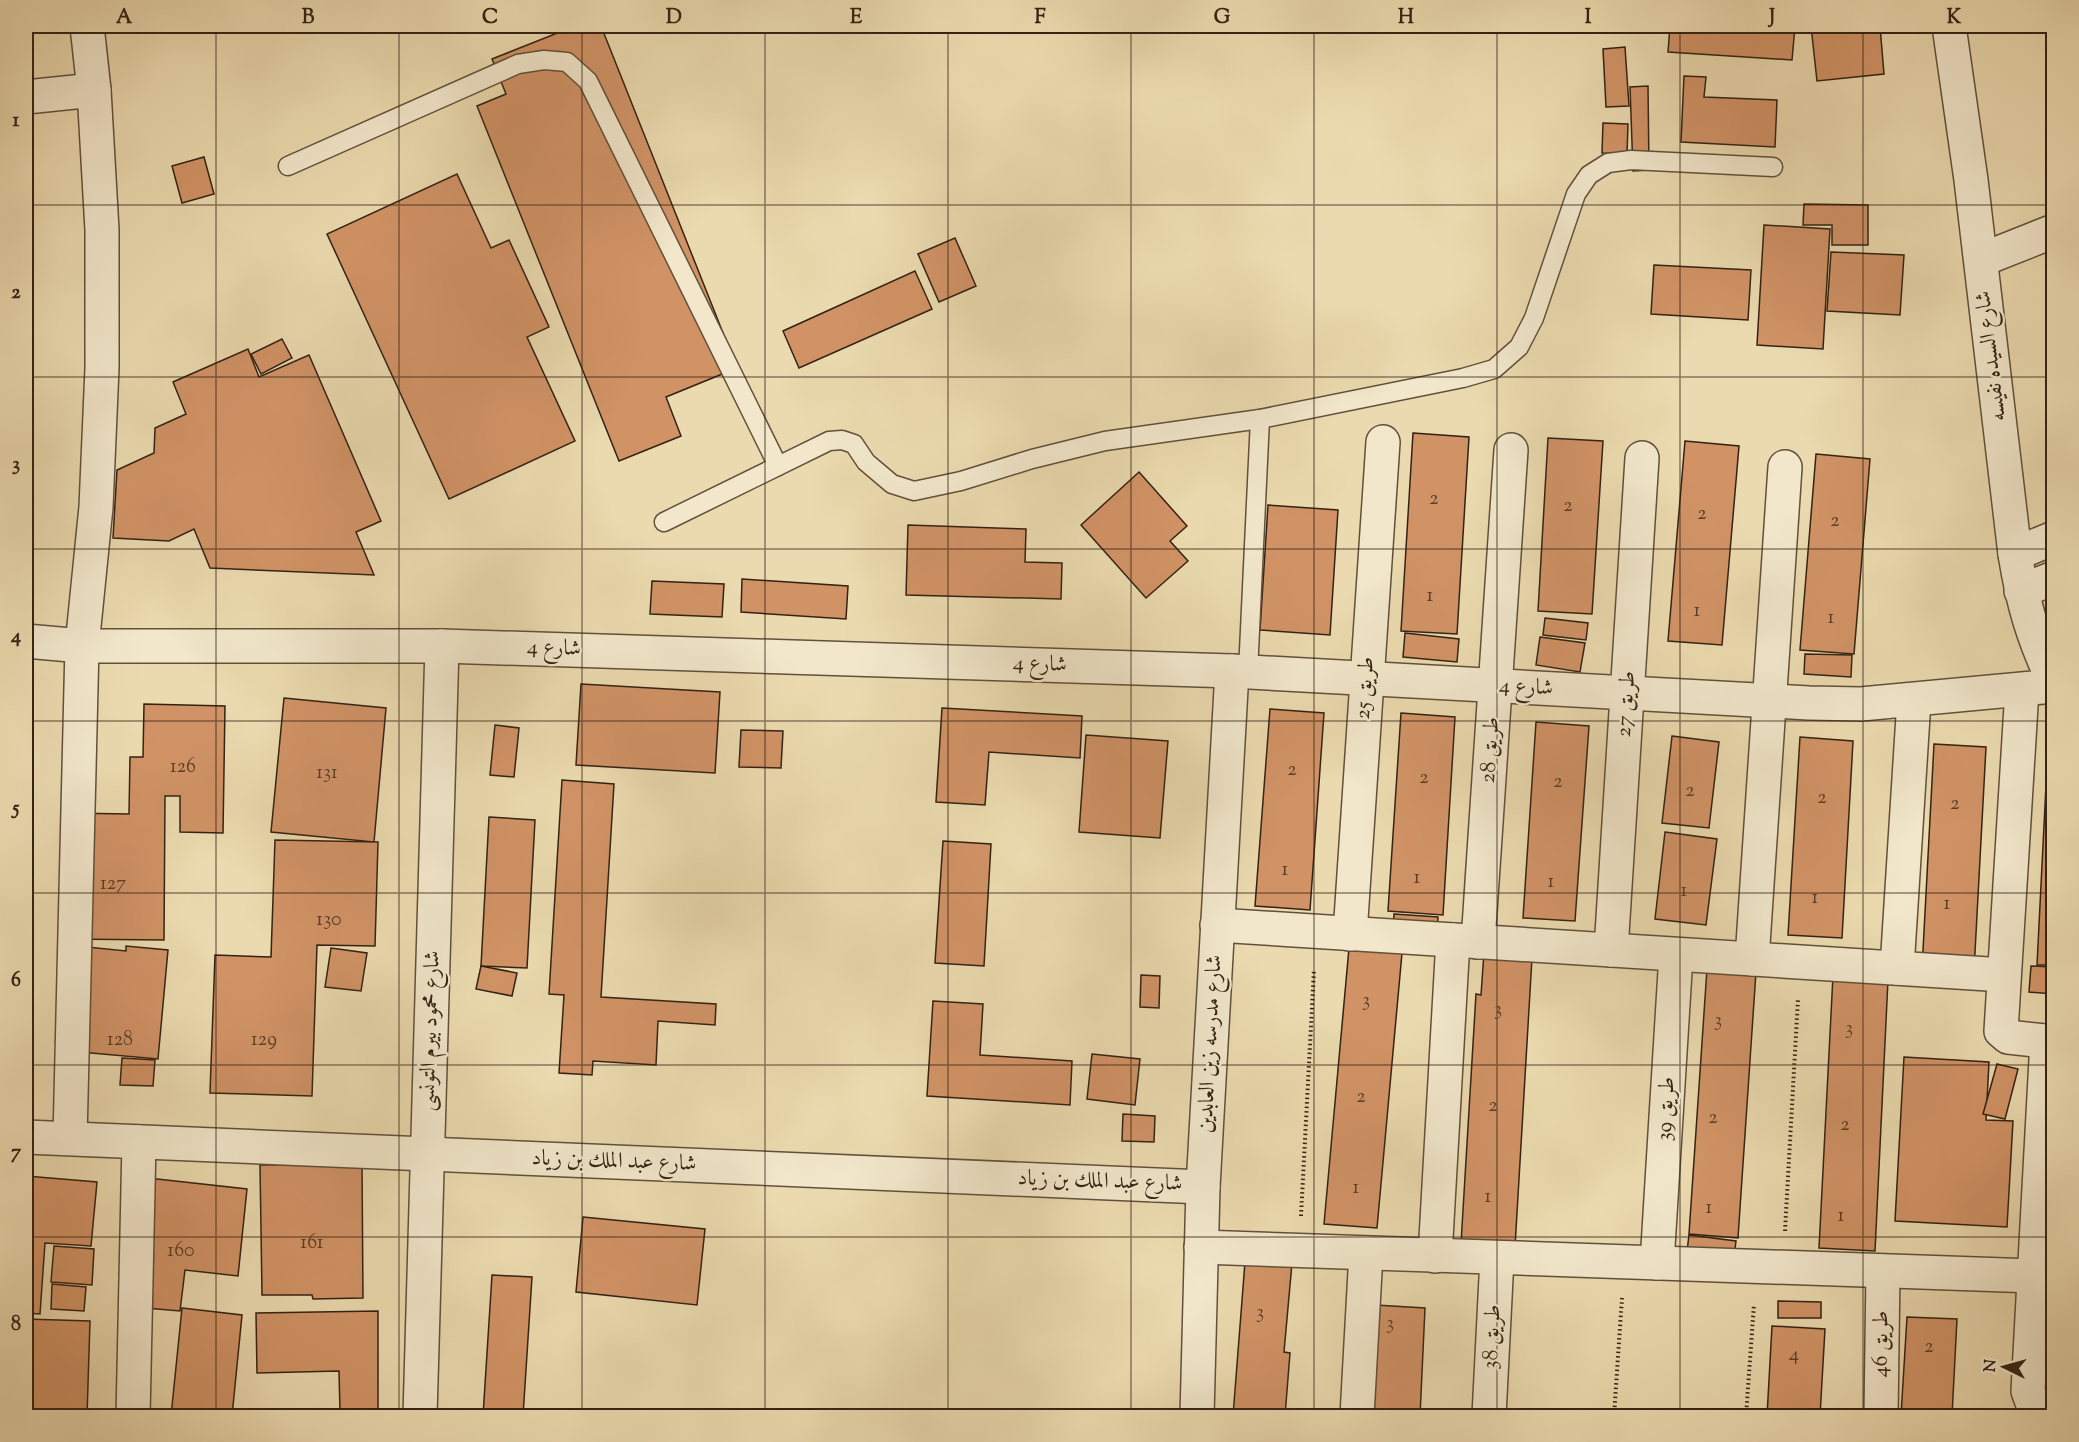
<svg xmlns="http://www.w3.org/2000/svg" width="2079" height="1442" font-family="'Sorts Mill Goudy',Amiri,serif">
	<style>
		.building { fill: #d19366; stroke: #332214; stroke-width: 1.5 }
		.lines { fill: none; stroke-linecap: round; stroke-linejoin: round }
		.service-casing { stroke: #61503b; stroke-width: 21 }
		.minor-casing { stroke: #61503b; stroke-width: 36 }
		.tertiary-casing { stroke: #61503b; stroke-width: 36 }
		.path { stroke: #332214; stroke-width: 4; stroke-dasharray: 1.5 3; stroke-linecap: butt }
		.service { stroke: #f2e7cb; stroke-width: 18 }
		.minor { stroke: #f2e7cb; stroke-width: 33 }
		.tertiary { stroke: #f2e7cb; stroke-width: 33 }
		.grid { fill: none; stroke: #332214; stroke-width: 1.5; stroke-opacity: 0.55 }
		.labels { text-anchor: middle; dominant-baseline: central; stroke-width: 4.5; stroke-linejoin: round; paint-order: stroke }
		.number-label { font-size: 20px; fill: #5a3e28 }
		.street-label { font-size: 22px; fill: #332214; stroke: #f2e7cb }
		.neatline { fill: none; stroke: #332214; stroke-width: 2 }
		.grid-label { font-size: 20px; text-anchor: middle; font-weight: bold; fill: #332214 }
	</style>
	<rect width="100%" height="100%" fill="#ebdaaf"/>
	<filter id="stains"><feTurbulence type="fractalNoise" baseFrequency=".00333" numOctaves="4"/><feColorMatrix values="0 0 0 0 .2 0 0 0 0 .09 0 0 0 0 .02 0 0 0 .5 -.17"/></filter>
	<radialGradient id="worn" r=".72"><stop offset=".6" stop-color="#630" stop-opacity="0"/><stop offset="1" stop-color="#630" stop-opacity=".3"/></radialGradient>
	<!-- building -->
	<g class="building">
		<path d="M575 26H601L737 368 666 397 681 436 619 461 477 106 506 94 492 59Z"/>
		<path d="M1670 26H1795L1792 60 1668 52Z"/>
		<path d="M1811 26H1880L1884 74 1817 81Z"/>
		<path d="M1625 47 1629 106 1606 107 1603 49Z"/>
		<path d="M1684 76 1706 77 1704 97 1777 100 1775 147 1681 142Z"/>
		<path d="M1648 86 1649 170 1633 171 1630 87Z"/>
		<path d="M1603 123 1628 124 1627 154 1602 153Z"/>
		<path d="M204 157 214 194 182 203 172 166Z"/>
		<path d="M457 174 491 248 509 240 549 327 527 337 575 441 449 499 327 234Z"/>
		<path d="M1804 204 1868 205V245H1832V225H1803Z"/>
		<path d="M1764 225 1830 229 1823 349 1757 345Z"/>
		<path d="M955 238 976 286 939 302 918 254Z"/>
		<path d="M1831 252 1904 255 1900 315 1827 311Z"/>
		<path d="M1654 265 1751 270 1748 320 1651 314Z"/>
		<path d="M915 271 932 309 799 368 783 331Z"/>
		<path d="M282 339 292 358 261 374 251 354Z"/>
		<path d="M248 349 259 377 309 355 381 521 356 532 374 575 210 568 194 529 169 541 113 538 117 470 154 453 155 428 186 414 173 382Z"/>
		<path d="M1413 433 1469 437 1457 634 1401 631Z"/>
		<path d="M1548 438 1603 441 1592 614 1538 611Z"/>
		<path d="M1685 441 1739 446 1722 645 1668 641Z"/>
		<path d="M1816 454 1870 459 1854 654 1800 650Z"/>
		<path d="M1139 472 1187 526 1170 541 1188 561 1146 598 1081 525Z"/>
		<path d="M1268 505 1338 510 1330 635 1260 630Z"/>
		<path d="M908 525 1026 529 1025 562 1062 563 1061 599 906 595Z"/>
		<path d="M742 579 848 586 846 619 741 612Z"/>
		<path d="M652 581 724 584 722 617 650 614Z"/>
		<path d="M1545 618 1588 623 1586 640 1543 635Z"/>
		<path d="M1405 633 1459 639 1457 662 1403 657Z"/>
		<path d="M1540 637 1585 643 1580 672 1536 665Z"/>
		<path d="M1805 654 1852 655 1851 677 1804 674Z"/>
		<path d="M581 684 720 692 715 773 576 765Z"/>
		<path d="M284 698 386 708 374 842 271 832Z"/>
		<path d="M144 704 225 706 223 833 180 832V796H165L164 940 66 939 68 813 129 814 130 757H143Z"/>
		<path d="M942 708 1082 716 1080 758 989 752 985 805 936 802Z"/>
		<path d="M1270 709 1324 713 1310 910 1255 906Z"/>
		<path d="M1401 713 1455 717 1443 915 1388 911Z"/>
		<path d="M1536 722 1589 726 1575 921 1523 918Z"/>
		<path d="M495 725 519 728 514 777 490 775Z"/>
		<path d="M741 730 783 731 781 768 739 767Z"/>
		<path d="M1086 735 1168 741 1160 838 1079 832Z"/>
		<path d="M1672 736 1719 742 1709 828 1662 823Z"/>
		<path d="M1800 737 1853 741 1842 938 1788 935Z"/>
		<path d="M1934 744 1986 747 1974 971 1922 969Z"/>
		<path d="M2047 765H2054V965H2037Z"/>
		<path d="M562 780 614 784 601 997 716 1004 715 1025 658 1021 656 1065 593 1061 592 1075 559 1073 564 995 549 994Z"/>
		<path d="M489 817 535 820 527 968 481 966Z"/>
		<path d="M1665 832 1717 839 1706 925 1655 919Z"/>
		<path d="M275 840 378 842 375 946 317 945 312 1096 210 1093 215 955 271 957Z"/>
		<path d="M943 841 991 844 984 966 935 963Z"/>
		<path d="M1394 914 1438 917 1437 946 1392 943Z"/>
		<path d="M1350 937 1403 942 1377 1228 1324 1224Z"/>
		<path d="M1485 938 1533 941 1514 1264 1460 1260 1476 994 1481 995Z"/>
		<path d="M67 945 126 951V946L168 950 158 1059 58 1050Z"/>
		<path d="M331 948 367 953 361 991 325 987Z"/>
		<path d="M1708 954 1757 957 1738 1238 1689 1234Z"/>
		<path d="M1834 956 1889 959 1875 1251 1819 1248Z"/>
		<path d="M481 966 517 973 512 996 476 989Z"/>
		<path d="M2031 966 2054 967V994L2029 992Z"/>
		<path d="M1141 975 1160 976 1159 1008 1140 1007Z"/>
		<path d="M933 1001 983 1004 980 1055 1072 1061 1070 1105 927 1096Z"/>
		<path d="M1092 1054 1140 1059 1135 1105 1087 1099Z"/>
		<path d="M1904 1057 1989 1062 1986 1120 2013 1121 2007 1227 1895 1221Z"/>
		<path d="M122 1058 155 1060 153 1086 120 1085Z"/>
		<path d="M1997 1064 2018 1069 2005 1119 1983 1114Z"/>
		<path d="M1123 1114 1155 1116 1154 1142 1122 1141Z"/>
		<path d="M362 1163 363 1298 313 1299 312 1295H262L260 1165Z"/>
		<path d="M26 1176 97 1182 91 1246 45 1243 40 1314 26 1313Z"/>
		<path d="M148 1178 247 1189 238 1276 185 1270 180 1311 134 1307Z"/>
		<path d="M583 1217 705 1229 697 1305 576 1292Z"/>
		<path d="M1689 1235 1736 1241 1732 1273 1685 1267Z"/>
		<path d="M54 1246 94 1249 92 1285 51 1282Z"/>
		<path d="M1246 1249 1293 1252 1284 1352 1290 1353 1285 1416H1233Z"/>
		<path d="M492 1275 532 1277 523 1416H483Z"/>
		<path d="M52 1284 86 1287 84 1311 51 1309Z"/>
		<path d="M1778 1301 1821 1302V1318H1778Z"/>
		<path d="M1375 1305 1425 1308 1420 1416H1369Z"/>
		<path d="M182 1308 242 1315 232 1416H171Z"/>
		<path d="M378 1311V1412H340L339 1371 257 1373 256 1313Z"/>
		<path d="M1907 1317 1957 1319 1952 1416H1901Z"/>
		<path d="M26 1319 90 1321 87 1416H26Z"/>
		<path d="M1772 1326 1825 1329 1820 1416H1767Z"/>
		<path d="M2037 1358 2054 1360V1387L2035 1385Z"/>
	</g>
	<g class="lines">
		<!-- service casing -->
		<g class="service-casing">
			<g id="service">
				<path d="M288 166 518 64 544 60 567 62 588 81 778 466"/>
				<path d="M664 522 829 441 842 440 854 444 866 462 892 484 914 491 961 481 1032 459 1105 441 1260 419 1463 378 1494 369 1519 347 1534 318 1576 194 1589 175 1608 163 1631 160 1773 167"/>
				<path d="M1248 672 1260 419"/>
			</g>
		</g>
		<!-- minor casing -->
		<g class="minor-casing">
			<g id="minor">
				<path d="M26 97 94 90"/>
				<path d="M1981 260 2054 231"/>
				<path d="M2015 554 2054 538"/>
				<path d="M2021 591 2054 578"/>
				<path d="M26 641 82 646H442L1232 671 1809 703 1861 704 2054 686"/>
				<path d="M2022 690 2001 1031 2008 1037 2054 1042"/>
				<path d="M1217 925 2004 975"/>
				<path d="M1350 934 1383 442"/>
				<path d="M1478 942 1511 450"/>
				<path d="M1611 950 1642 458"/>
				<path d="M1752 959 1785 467"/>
				<path d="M1897 968 1914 700"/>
				<path d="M26 1137 1203 1187"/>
				<path d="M70 1138 82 646 96 507 102 368V230L94 90 87 26"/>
				<path d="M1201 1247 2034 1276"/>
				<path d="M1435 1256 1453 940"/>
				<path d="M1657 1263 1676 955"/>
				<path d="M133 1416 139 1142"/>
				<path d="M420 1416 442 646"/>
				<path d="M1197 1416 1203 1187 1232 671"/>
				<path d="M1357 1416 1366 1253"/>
				<path d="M1489 1416 1497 1258"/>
				<path d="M1881 1416 1883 1271"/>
				<path d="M2037 1416 2028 1391 2047 1041"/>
			</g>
		</g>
		<!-- tertiary casing -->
		<g class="tertiary-casing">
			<path id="tertiary" d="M1949 26 1971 180 2015 554C2023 603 2032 636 2054 682"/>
		</g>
		<!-- path -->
		<g class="path">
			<path d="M1301 1216 1314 969"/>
			<path d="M1785 1231 1798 999"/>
			<path d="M1614 1416 1622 1298"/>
			<path d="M1746 1416 1754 1304"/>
		</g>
		<!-- service -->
		<use href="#service" class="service"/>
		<!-- minor -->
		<use href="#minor" class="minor"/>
		<!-- tertiary -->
		<use href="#tertiary" class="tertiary"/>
	</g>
	<!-- grid -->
	<path class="grid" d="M216 26V1416M399 26V1416M582 26V1416M765 26V1416M948 26V1416M1131 26V1416M1314 26V1416M1497 26V1416M1680 26V1416M1863 26V1416M26 205H2054M26 377H2054M26 549H2054M26 721H2054M26 893H2054M26 1065H2054M26 1237H2054"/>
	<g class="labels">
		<!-- number labels -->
		<g class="number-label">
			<text x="1434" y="499">2</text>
			<text x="1568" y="506">2</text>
			<text x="1702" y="514">2</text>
			<text x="1835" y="521">2</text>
			<text x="1430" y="596">1</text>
			<text x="1697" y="611">1</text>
			<text x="1831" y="618">1</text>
			<text x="183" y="767">126</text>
			<text x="1292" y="770">2</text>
			<text x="327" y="773">131</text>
			<text x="1424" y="778">2</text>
			<text x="1558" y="782">2</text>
			<text x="1690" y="791">2</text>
			<text x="1822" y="798">2</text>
			<text x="1955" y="804">2</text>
			<text x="1285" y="870">1</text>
			<text x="1417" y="878">1</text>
			<text x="1551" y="882">1</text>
			<text x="113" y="884">127</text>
			<text x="1684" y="891">1</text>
			<text x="1815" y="898">1</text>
			<text x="1947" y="904">1</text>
			<text x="329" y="920">130</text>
			<text x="1366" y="1001">3</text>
			<text x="1498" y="1010">3</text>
			<text x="1718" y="1021">3</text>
			<text x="1849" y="1029">3</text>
			<text x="120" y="1040">128</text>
			<text x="264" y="1040">129</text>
			<text x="1361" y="1097">2</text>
			<text x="1493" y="1106">2</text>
			<text x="1713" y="1118">2</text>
			<text x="1845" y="1125">2</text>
			<text x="1356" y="1188">1</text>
			<text x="1488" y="1197">1</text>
			<text x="1709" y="1208">1</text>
			<text x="1841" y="1216">1</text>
			<text x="312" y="1243">161</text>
			<text x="181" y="1251">160</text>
			<text x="1260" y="1313">3</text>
			<text x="1390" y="1324">3</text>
			<text x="1929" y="1347">2</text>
			<text x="1794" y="1355">4</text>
		</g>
		<!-- street labels -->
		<g class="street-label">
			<text transform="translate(1992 356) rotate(-97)">شارع السيده نفيسه</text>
			<text transform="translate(554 649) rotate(2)">شارع 4</text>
			<text transform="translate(1040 665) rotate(2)">شارع 4</text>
			<text transform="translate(1366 688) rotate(-86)">طريق 25</text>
			<text transform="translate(1526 688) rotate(3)">شارع 4</text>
			<text transform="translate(1627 704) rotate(-86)">طريق 27</text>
			<text transform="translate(1491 750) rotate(-86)">طريق 28</text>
			<text transform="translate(431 1031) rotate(-88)">شارع محمود بيرم التونسى</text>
			<text transform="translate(1211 1044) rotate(-87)">شارع مدرسه زين العابدين</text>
			<text transform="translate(1667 1109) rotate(-87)">طريق 39</text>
			<text transform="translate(614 1162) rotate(2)">شارع عبد الملك بن زياد</text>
			<text transform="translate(1100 1182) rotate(2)">شارع عبد الملك بن زياد</text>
			<text transform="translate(1493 1337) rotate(-87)">طريق 38</text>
			<text transform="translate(1882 1344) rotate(-89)">طريق 46</text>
		</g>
	</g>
	<!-- margin -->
	<rect width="2079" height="1442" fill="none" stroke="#ebdaaf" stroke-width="66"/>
	<!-- north arrow -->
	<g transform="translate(2004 1367) rotate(275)" stroke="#f2e7cb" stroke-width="4.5" paint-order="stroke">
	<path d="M0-4.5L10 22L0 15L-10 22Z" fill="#332214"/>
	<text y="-9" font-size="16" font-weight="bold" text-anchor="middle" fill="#332214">N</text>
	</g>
	<rect x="33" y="33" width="2013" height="1376" class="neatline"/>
	<g class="grid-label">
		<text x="124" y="23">A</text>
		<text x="308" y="23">B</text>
		<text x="490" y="23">C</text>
		<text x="674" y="23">D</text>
		<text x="856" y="23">E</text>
		<text x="1040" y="23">F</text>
		<text x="1222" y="23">G</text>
		<text x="1406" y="23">H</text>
		<text x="1588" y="23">I</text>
		<text x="1772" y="23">J</text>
		<text x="1954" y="23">K</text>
		<text x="16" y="126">1</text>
		<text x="16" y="298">2</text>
		<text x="16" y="470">3</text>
		<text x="16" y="642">4</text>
		<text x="16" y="814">5</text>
		<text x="16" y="986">6</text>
		<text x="16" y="1158">7</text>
		<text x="16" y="1330">8</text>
	</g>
	<rect width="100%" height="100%" filter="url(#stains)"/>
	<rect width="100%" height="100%" fill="url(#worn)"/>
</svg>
